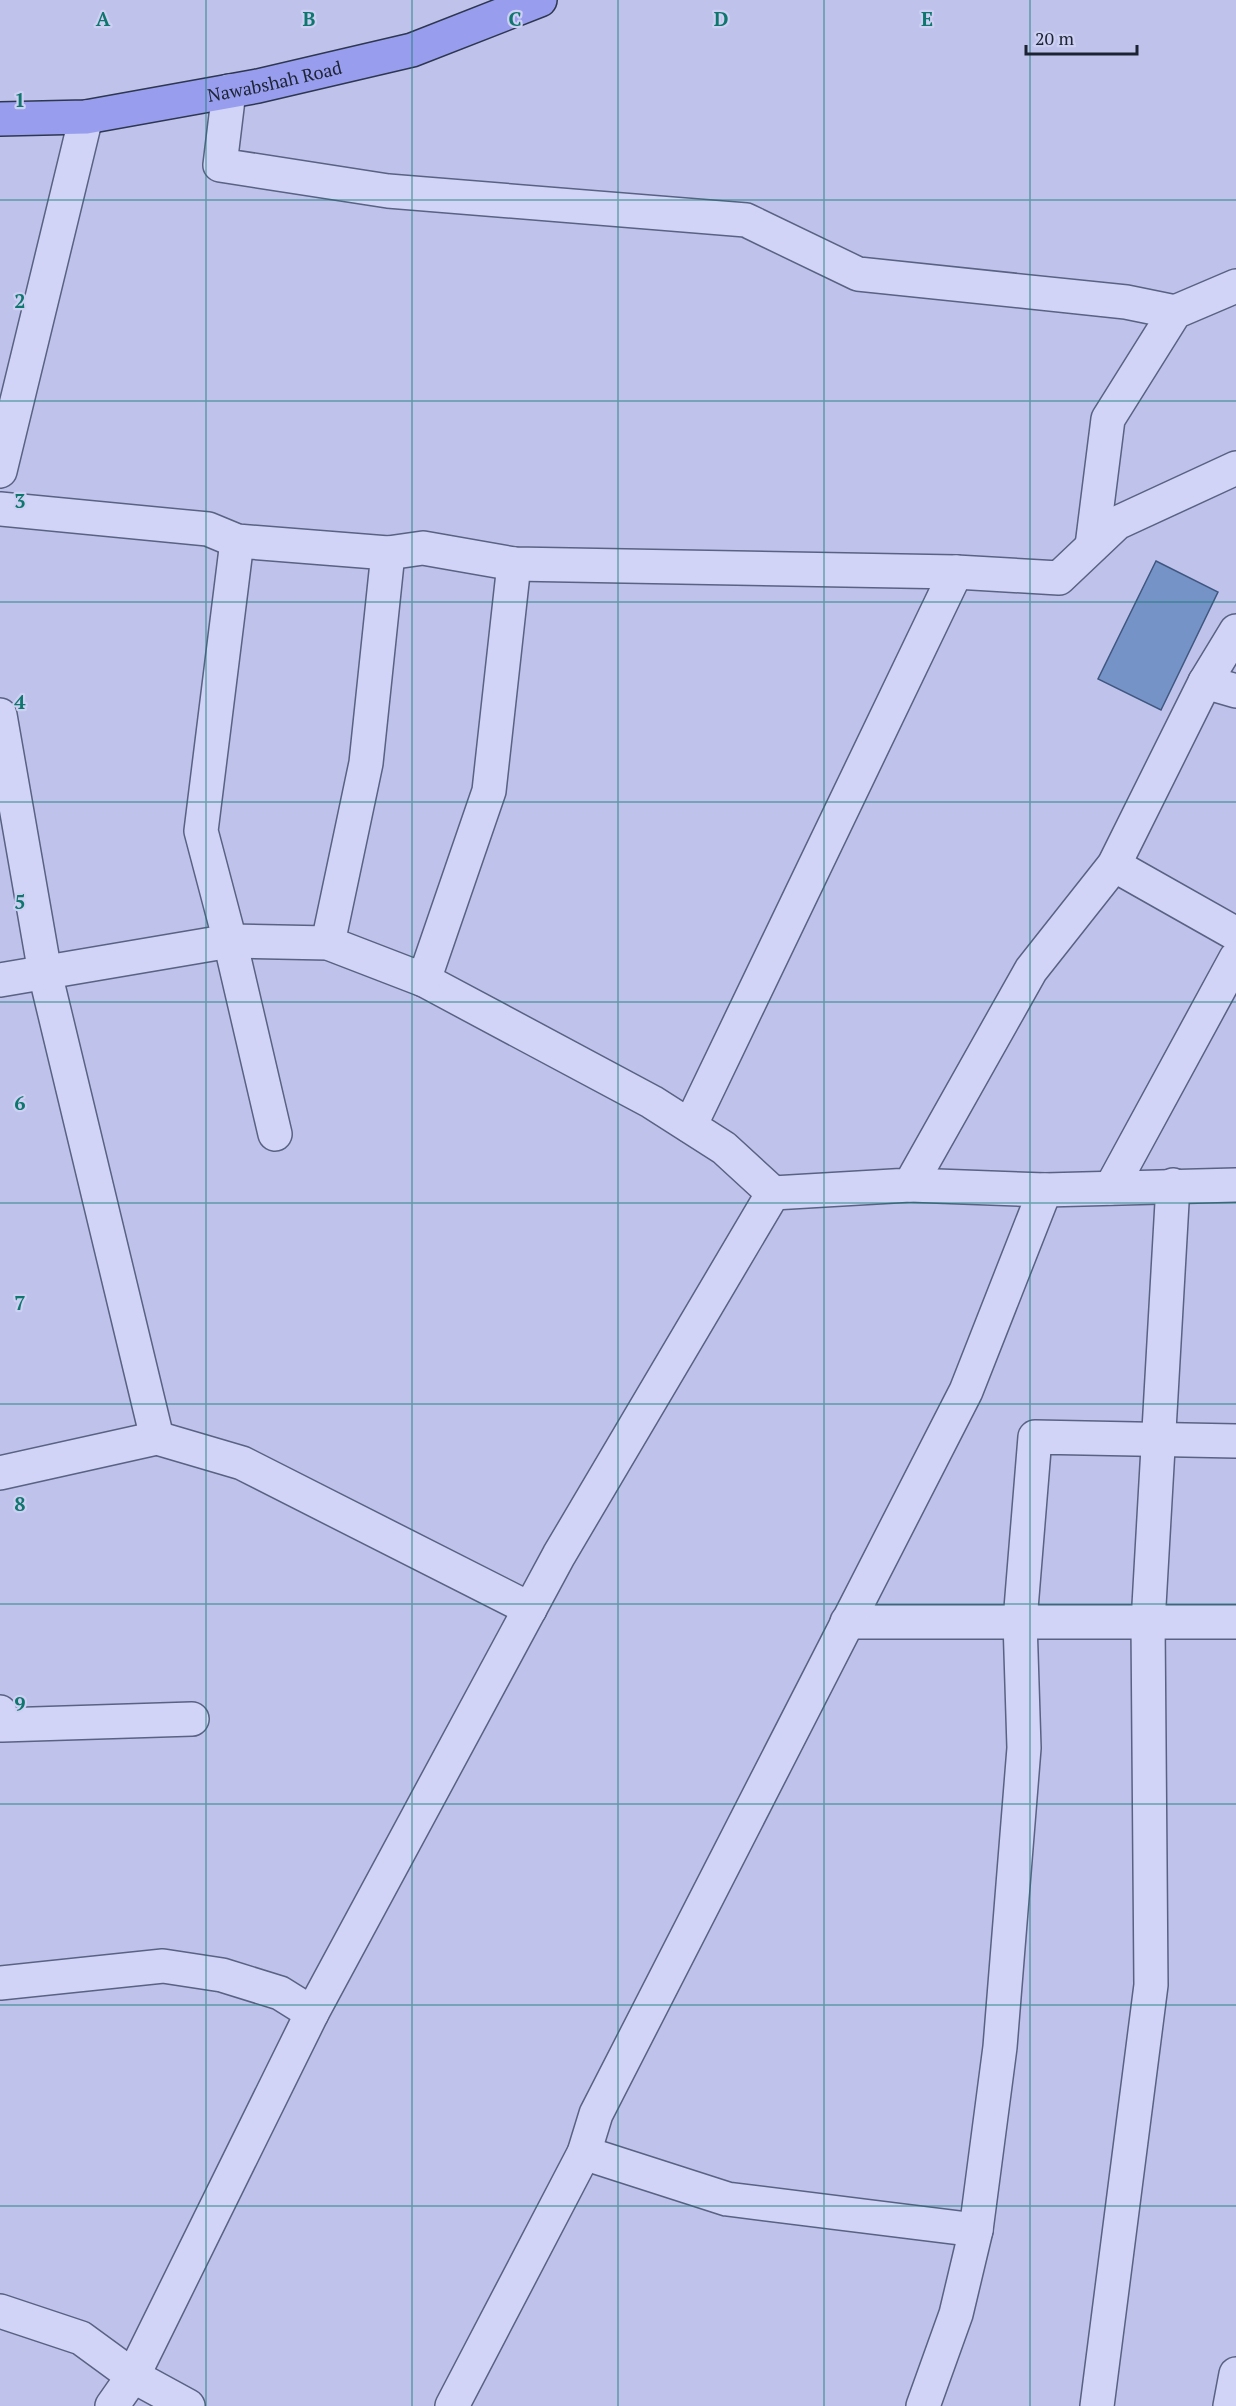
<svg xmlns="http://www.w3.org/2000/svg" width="1236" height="2406" font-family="'PT Serif',serif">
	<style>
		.building { fill: #7693c7; stroke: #405880; stroke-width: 1.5 }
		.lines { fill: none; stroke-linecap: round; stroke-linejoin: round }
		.minor-casing { stroke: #586282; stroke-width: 36 }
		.major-casing { stroke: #2d3750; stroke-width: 36 }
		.minor { stroke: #d1d4f6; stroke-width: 33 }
		.major { stroke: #989eed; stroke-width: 33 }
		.grid { fill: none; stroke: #0f766e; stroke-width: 1.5; stroke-opacity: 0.55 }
		.labels { text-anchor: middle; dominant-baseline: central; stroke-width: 4.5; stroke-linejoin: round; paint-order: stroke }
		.street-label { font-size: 18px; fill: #1c2333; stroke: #ced0f3 }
		.grid-label { font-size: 20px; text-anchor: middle; font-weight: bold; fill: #0f766e; stroke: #ced0f3; stroke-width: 4.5; stroke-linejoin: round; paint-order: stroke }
	</style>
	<rect width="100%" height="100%" fill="#bfc2eb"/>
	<!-- building -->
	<path class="building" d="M1156 561 1218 592 1161 710 1098 679Z"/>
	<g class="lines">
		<!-- minor casing -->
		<g class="minor-casing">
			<g id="minor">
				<path d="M229 91 220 165 388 191 746 220 858 274 1126 302 1175 312"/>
				<path d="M0 471 86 117"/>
				<path d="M0 509 208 529 237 541 388 553 423 548 514 564 956 572 1059 578 1117 523 1236 468"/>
				<path d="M237 541 201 831 230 941 275 1134"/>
				<path d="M1092 546 1108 419 1175 312 1236 286"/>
				<path d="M1205 682 1236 691"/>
				<path d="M0 715 45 973 157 1438"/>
				<path d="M1114 865 1236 934"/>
				<path d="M328 943 366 763 388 553"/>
				<path d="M0 980 230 941 328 943 424 980 652 1102 724 1148 773 1193"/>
				<path d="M424 980 489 791 514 564"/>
				<path d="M690 1126 956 572"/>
				<path d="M910 1185 1045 1190 1236 1185"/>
				<path d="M1111 1188 1236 958"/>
				<path d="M0 1473 157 1438 242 1463 530 1609"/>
				<path d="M847 1622H1236"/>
				<path d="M0 1712 2 1725 192 1719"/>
				<path d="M0 1983 163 1966 222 1975 280 1993 312 2013"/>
				<path d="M584 2153 727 2199 976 2230"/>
				<path d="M0 2311 81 2338 133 2376 188 2406"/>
				<path d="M112 2406 133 2376 312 2013 559 1555 773 1193 910 1185 1031 970 1114 865 1205 682 1236 631"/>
				<path d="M452 2406 584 2153 596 2114 966 1391 1045 1190"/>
				<path d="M923 2406 956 2314 976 2230 1000 2047 1024 1748 1020 1621 1035 1437 1236 1441"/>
				<path d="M1097 2406 1151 1985 1148 1623 1173 1185"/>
				<path d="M1230 2406 1236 2374"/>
			</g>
		</g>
		<!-- major casing -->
		<g class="major-casing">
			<g id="major">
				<path id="s1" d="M0 119 86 117 258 86 412 50 540 0"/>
			</g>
		</g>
		<!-- minor -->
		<use href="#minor" class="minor"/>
		<!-- major -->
		<use href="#major" class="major"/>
	</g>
	<!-- grid -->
	<path class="grid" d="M206 0V2406M412 0V2406M618 0V2406M824 0V2406M1030 0V2406M0 200H1236M0 401H1236M0 602H1236M0 802H1236M0 1002H1236M0 1203H1236M0 1404H1236M0 1604H1236M0 1804H1236M0 2005H1236M0 2206H1236"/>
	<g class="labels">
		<!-- street labels -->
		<g class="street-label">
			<text stroke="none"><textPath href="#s1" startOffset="278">Nawabshah Road</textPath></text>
		</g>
	</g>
	<g class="grid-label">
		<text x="103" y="26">A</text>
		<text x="309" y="26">B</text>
		<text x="515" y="26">C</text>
		<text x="721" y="26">D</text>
		<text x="927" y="26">E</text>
		<text x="20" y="107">1</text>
		<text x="20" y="308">2</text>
		<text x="20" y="508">3</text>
		<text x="20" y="709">4</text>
		<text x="20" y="909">5</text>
		<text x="20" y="1110">6</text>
		<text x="20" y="1310">7</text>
		<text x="20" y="1511">8</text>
		<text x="20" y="1711">9</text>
	</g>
	<!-- scale -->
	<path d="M1026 45v9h111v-9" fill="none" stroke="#1c2333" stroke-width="3"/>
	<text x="1035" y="45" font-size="18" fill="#1c2333" stroke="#ced0f3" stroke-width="4.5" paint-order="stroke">20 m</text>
</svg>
